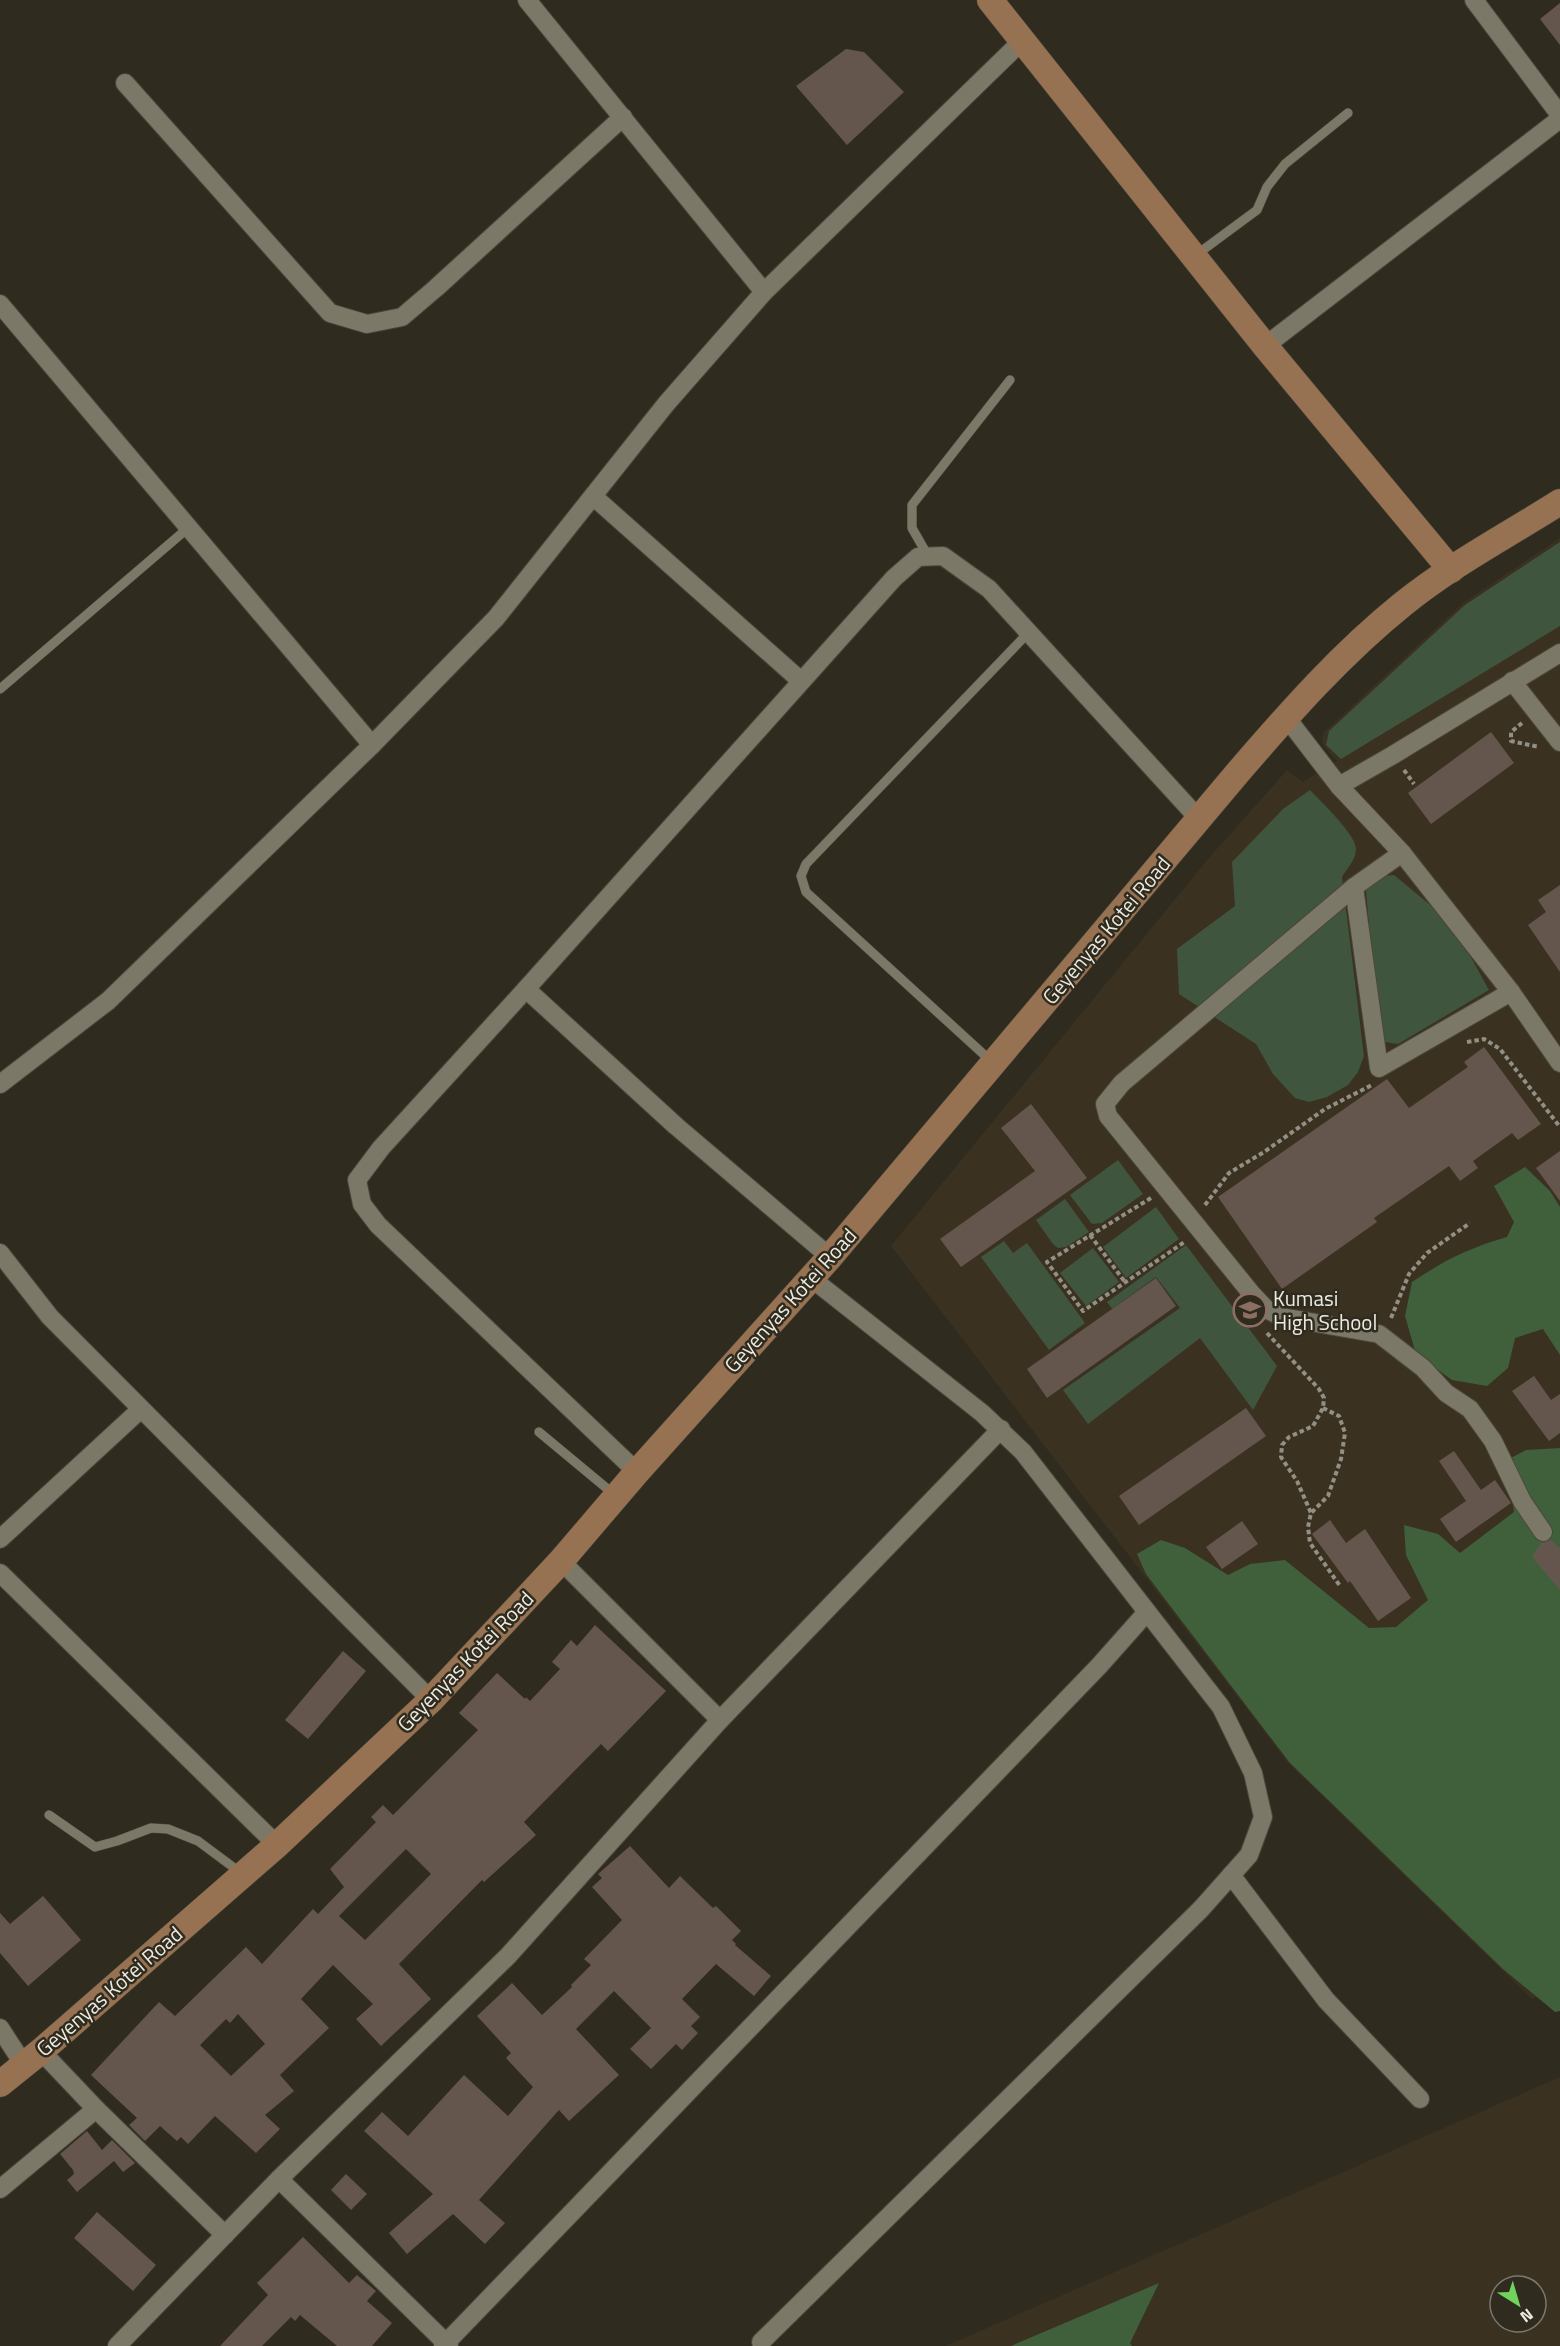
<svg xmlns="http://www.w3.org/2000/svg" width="1560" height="2346" font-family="'Titillium Web',sans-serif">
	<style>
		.education { fill: #3b3121; fill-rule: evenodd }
		.green { fill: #40553e }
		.forest { fill: #40603c }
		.building { fill: #65564d; fill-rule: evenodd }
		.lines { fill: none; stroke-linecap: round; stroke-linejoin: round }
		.lane-casing { stroke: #4b473b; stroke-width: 10 }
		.street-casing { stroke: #4b473b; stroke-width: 20 }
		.secondary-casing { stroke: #4b473b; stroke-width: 27 }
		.path { stroke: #928f84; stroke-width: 4; stroke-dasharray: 4.5 3; stroke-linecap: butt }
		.lane { stroke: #7c7868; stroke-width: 9 }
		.street { stroke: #7c7868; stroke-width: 18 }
		.secondary { stroke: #977252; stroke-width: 26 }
		.labels { text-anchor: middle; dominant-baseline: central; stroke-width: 5; stroke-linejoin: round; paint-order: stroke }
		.street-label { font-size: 21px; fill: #eceae1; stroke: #2f2b1e }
		.poi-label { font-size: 21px; fill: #eceae1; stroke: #2f2b1e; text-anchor: start }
	</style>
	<rect width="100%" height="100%" fill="#2f2b1e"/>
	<!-- education -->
	<g class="education">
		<path d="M1560 538V1988L1532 1999 1289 1764 891 1246 1208 859 1287 770 1303 782 1337 761 1322 744 1323 733 1463 603Z"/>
		<path d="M1560 2077V2346H946ZM1500 2286H1536V2322H1500Z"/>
	</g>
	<!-- green -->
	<g class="green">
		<path d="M1560 542V626L1341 759 1326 745 1329 731 1465 605Z"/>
		<path d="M1310 790C1320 801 1356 834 1356 849 1356 860 1347 868 1342 877L1364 1056 1358 1072 1348 1085 1327 1097 1309 1102 1295 1098 1273 1074 1256 1044 1179 994 1177 949 1235 906 1232 862 1283 809Z"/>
		<path d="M1394 875 1452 923 1489 990 1398 1044 1385 1042 1378 1032 1366 890 1384 876Z"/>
		<path d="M1118 1160 1143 1194 1102 1223 1092 1224 1070 1195Z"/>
		<path d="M1065 1199 1089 1232 1066 1247 1058 1248 1053 1244 1036 1220Z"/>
		<path d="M1156 1207 1179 1239 1126 1278 1103 1247Z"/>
		<path d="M1004 1241 1013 1253 1027 1243 1085 1323 1049 1350 981 1257Z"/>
		<path d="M1186 1245 1277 1366 1253 1410 1200 1338 1088 1424 1063 1390 1180 1308 1156 1277 1112 1309 1107 1302Z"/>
		<path d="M1093 1248 1119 1282 1086 1306 1060 1273Z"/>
	</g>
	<!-- forest -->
	<g class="forest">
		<path d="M1525 1167 1550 1191 1560 1207V1355L1543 1329 1515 1338 1508 1368 1487 1386 1452 1380 1416 1354 1405 1316 1412 1282C1445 1260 1469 1248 1507 1237L1514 1222 1494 1186Z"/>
		<path d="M1560 1448V2011L1555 2012 1503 1969 1290 1763 1146 1574 1137 1554 1161 1540 1185 1548 1228 1575 1250 1564 1285 1560 1369 1628 1396 1627 1428 1600 1406 1555 1404 1525 1438 1534 1460 1553 1514 1512 1507 1460 1526 1450Z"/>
		<path d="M1159 2283 1130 2343 1132 2346H1011Z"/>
	</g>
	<!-- building -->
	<g class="building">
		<path d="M1560 3V45L1540 19Z"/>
		<path d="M846 49 864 52 904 92 847 145 796 86Z"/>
		<path d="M1491 732 1514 763 1431 824 1408 793Z"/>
		<path d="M1560 885V972L1528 925 1546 912 1538 900Z"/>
		<path d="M1484 1047 1541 1124 1518 1140 1512 1133 1473 1161 1478 1168 1460 1181 1449 1166 1374 1218 1377 1222 1282 1289 1218 1197 1387 1079 1409 1108 1468 1067 1464 1062Z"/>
		<path d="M1031 1104 1087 1178 961 1267 940 1239 1035 1171 1001 1128Z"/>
		<path d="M1560 1151V1201L1536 1168Z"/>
		<path d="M1156 1278 1176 1306 1047 1398 1027 1369Z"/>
		<path d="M1534 1376 1551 1400 1560 1394V1433L1549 1441 1512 1391Z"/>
		<path d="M1246 1408 1266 1436 1139 1525 1119 1496Z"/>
		<path d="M1454 1451 1481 1490 1495 1480 1511 1503 1456 1542 1440 1519 1466 1501 1439 1461Z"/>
		<path d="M1330 1520 1346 1543 1365 1529 1411 1598 1378 1621 1350 1581 1348 1583 1312 1534Z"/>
		<path d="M1242 1521 1258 1544 1222 1569 1206 1547Z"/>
		<path d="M1551 1540 1560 1548V1590L1532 1557 1541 1543Z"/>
		<path d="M595 1625 666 1691 608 1751 601 1744 524 1822 536 1835 484 1882 482 1880 399 1964 431 1999 381 2046 356 2019 373 2004 333 1965 301 1999 329 2028 280 2075 294 2091 265 2115 280 2129 256 2153 215 2116 188 2144 181 2137 177 2141 160 2126 145 2141 129 2125 137 2118 91 2075 159 2002 175 2016 246 1947 262 1964 313 1909 318 1914 344 1887 330 1869 376 1822 371 1817 383 1805 393 1815 478 1730 459 1713 497 1673 525 1699 526 1697 530 1701 560 1669 552 1662 571 1640 577 1646ZM406 1849 431 1874 365 1940 339 1916ZM238 2014 265 2044 231 2076 200 2045 226 2019 230 2023Z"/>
		<path d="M343 1651 366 1671 308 1739 285 1720Z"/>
		<path d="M630 1846 669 1888 680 1876 713 1908 716 1906 741 1931 732 1940 736 1944 735 1945 771 1976 754 1996 716 1964 682 1999 700 2017 691 2026 698 2033 682 2050 676 2044 651 2069 630 2049 651 2028 614 1991 576 2029 619 2075 569 2121 559 2110 479 2200 505 2223 485 2244 453 2214 407 2254 389 2233 433 2194 364 2131 382 2112 408 2136 464 2075 508 2116 533 2087 506 2058 511 2053 477 2016 512 1983 542 2015 572 1987 571 1985 591 1965 584 1959 622 1920 592 1887 602 1878 598 1874Z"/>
		<path d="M43 1896 81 1940 28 1986 0 1953V1913L10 1924Z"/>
		<path d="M87 2131 102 2150 112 2140 135 2163 123 2172 114 2161 77 2192 67 2180 74 2174 73 2170 60 2154Z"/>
		<path d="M346 2174 367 2194 351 2210 331 2190Z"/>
		<path d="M97 2212 156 2265 133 2291 74 2238Z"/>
		<path d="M303 2237 349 2283 357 2275 376 2291 367 2301 392 2323 372 2346H337L300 2315 295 2321 291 2317 262 2346H220L268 2295 257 2283Z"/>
	</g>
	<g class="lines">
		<!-- lane casing -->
		<g class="lane-casing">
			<g id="lane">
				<path d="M1196 255 1257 210 1267 187 1285 164 1348 113"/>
				<path d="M928 556 912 528V505L1010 380"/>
				<path d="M0 689 188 528"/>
				<path d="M992 1062 806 892 801 876 806 864 1029 632"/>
				<path d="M539 1432 616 1496"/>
				<path d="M49 1815 95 1847 117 1841 151 1828 168 1829 198 1841 241 1873"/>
			</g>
		</g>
		<!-- street casing -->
		<g class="street-casing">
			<g id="street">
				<path d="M527 0 764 292"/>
				<path d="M1474 0 1560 115"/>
				<path d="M125 83 330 313 367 324 402 317 436 288 623 117"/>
				<path d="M0 304 372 745"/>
				<path d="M1265 346 1560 119"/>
				<path d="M594 497 801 681"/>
				<path d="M1512 681 1560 742"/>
				<path d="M1286 717 1339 786 1402 853 1511 992 1560 1063"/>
				<path d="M1339 786 1393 755 1560 653"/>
				<path d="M1402 853 1354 887 1122 1083 1105 1104 1108 1116 1251 1293 1266 1309 1282 1317 1379 1334 1423 1368 1446 1393 1470 1409 1493 1441 1522 1501 1543 1532"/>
				<path d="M1354 887 1379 1068 1511 992"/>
				<path d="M526 989 676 1126 830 1257"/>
				<path d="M0 1084 108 1001 372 745 496 618 666 404 764 292 1022 41"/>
				<path d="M0 1253 50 1317 431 1700"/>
				<path d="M637 1472 378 1225 362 1204 357 1180 381 1148 526 989 894 578 918 557 943 556 989 589 1199 819"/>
				<path d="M0 1539 141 1409"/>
				<path d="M561 1561 720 1720"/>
				<path d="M0 1573 277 1845"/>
				<path d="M1231 1875 1326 2000 1420 2099"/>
				<path d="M0 2028 24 2065"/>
				<path d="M41 2051 96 2109 225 2235"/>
				<path d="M279 2179 449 2346"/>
				<path d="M0 2189 96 2109"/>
				<path d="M761 2342 1201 1909 1249 1855 1263 1817 1253 1773 1221 1707 1023 1452 982 1413 811 1278"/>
				<path d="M117 2346 279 2179 508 1956 720 1720 1001 1429"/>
				<path d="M443 2346 1099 1666 1147 1612"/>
			</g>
		</g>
		<!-- secondary casing -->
		<g class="secondary-casing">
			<g id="secondary">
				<path d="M990 0 1265 346 1451 570"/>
				<path d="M0 2084 41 2051 277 1845 431 1700 561 1561 637 1472 830 1257 1240 770C1290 712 1342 653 1403 604 1451 565 1508 535 1560 502"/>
			</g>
		</g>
		<!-- path -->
		<g class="path">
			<path d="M1522 723 1511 732V741L1539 747"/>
			<path d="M1404 770 1414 784"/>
			<path d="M1467 1042 1484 1039 1500 1049 1560 1127"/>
			<path d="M1151 1198 1047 1262 1083 1311 1186 1241"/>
			<path d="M1205 1205 1229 1173 1264 1152 1325 1109 1372 1085"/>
			<path d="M1090 1235 1125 1282"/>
			<path d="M1391 1318 1409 1274 1427 1253 1470 1223"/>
			<path d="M1267 1333 1319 1389 1324 1398 1323 1408 1313 1426 1289 1437 1282 1445 1281 1457 1297 1481 1311 1513"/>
			<path d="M1323 1408 1339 1416 1345 1433 1341 1459 1328 1496 1311 1513 1308 1527 1310 1543 1340 1586"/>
		</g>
		<!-- lane -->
		<use href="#lane" class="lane"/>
		<!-- street -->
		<use href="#street" class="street"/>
		<!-- secondary -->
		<use href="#secondary" class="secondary"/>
	</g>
	<!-- icons -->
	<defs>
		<g id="school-ring" transform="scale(1.725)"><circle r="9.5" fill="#2f2b1e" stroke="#8d6e63" stroke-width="1.5"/><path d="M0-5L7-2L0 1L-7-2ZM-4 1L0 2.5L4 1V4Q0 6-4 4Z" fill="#8d6e63"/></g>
	</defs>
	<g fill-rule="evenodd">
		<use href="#school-ring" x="1250" y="1310"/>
	</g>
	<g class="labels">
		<!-- street labels -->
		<g class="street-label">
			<text transform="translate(1106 930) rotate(-50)">Geyenyas Kotei Road</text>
			<text transform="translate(790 1300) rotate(-48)">Geyenyas Kotei Road</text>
			<text transform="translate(465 1661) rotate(-46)">Geyenyas Kotei Road</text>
			<text transform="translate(109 1991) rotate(-41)">Geyenyas Kotei Road</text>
		</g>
		<!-- poi labels -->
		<g class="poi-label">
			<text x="1273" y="1298">Kumasi<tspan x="1273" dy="24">High School</tspan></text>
		</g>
	</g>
	<!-- north arrow -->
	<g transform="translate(1518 2304) rotate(143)"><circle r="28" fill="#2f2b1e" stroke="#7b776c" stroke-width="1.5"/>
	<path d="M0-4.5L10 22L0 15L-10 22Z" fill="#71d35e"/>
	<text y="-9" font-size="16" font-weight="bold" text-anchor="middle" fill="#eceae1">N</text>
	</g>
</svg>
